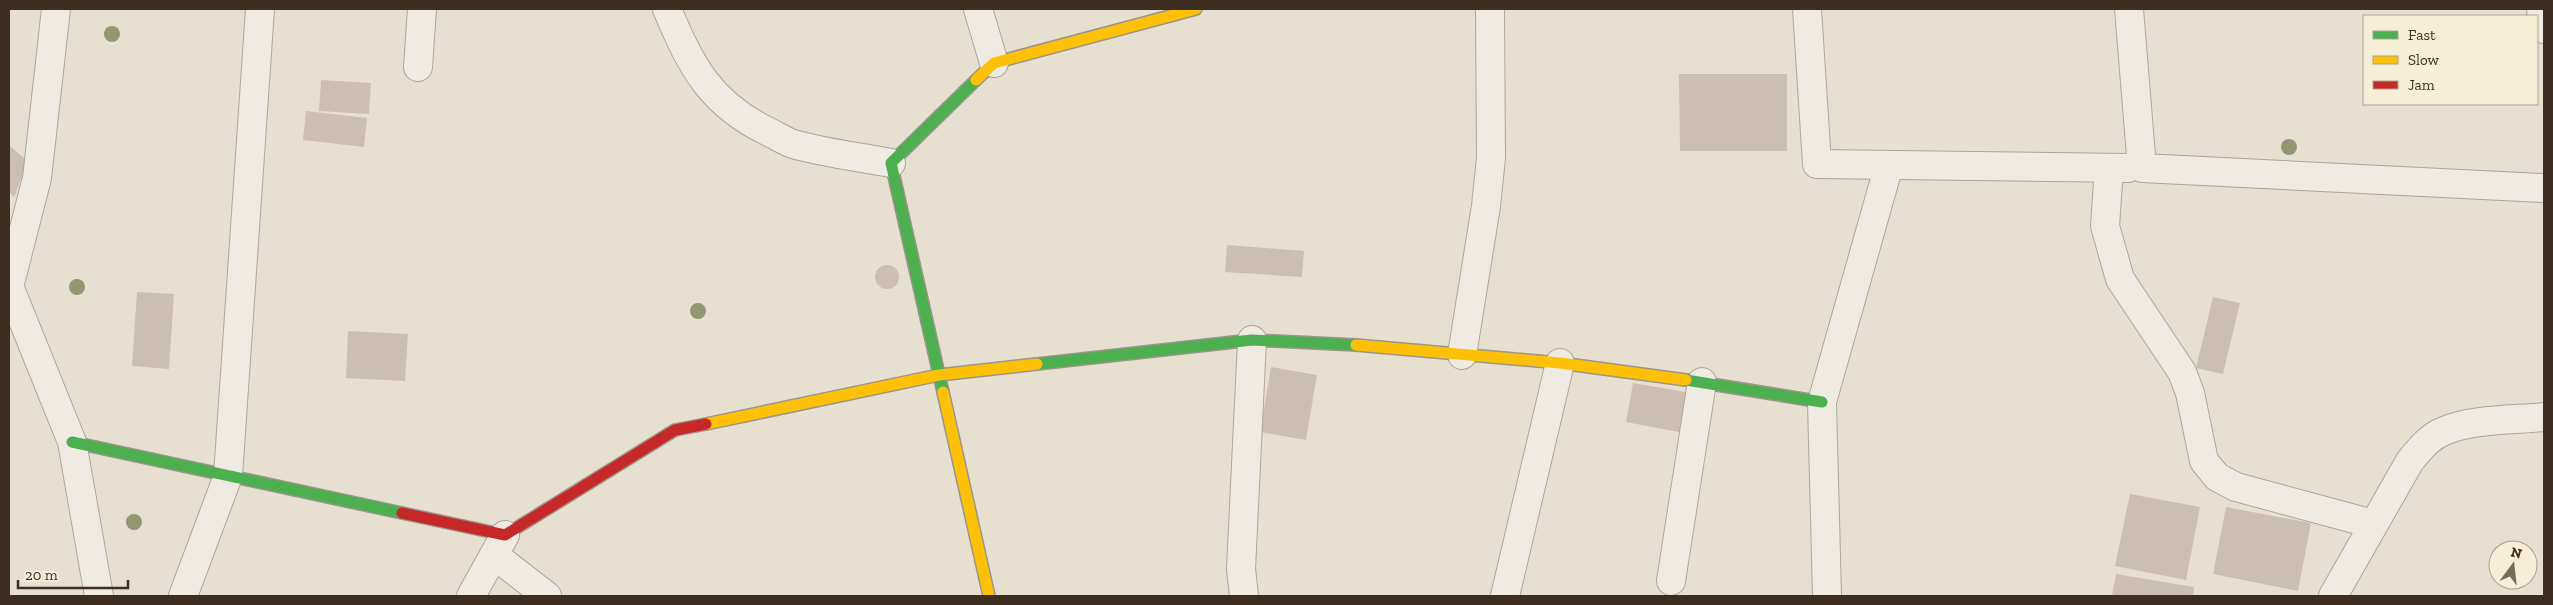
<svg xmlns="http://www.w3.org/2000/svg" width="2553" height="605" font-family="'Zilla Slab',serif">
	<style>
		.building { fill: #cbbfb2 }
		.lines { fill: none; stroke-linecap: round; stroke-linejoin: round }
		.street-casing { stroke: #ada599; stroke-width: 30 }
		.fast-casing { stroke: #9c958a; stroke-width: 14 }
		.slow-casing { stroke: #9c958a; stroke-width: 14 }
		.jam-casing { stroke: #9c958a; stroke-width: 14 }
		.street { stroke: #efebe3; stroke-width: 28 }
		.fast { stroke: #4caf50; stroke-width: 11 }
		.slow { stroke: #ffc107; stroke-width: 11 }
		.jam { stroke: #c62828; stroke-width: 11 }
		.tree { fill: #929673 }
	</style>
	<rect width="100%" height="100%" fill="#e7e0d1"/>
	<!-- building -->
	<g class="building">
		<path d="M1679 74H1787V151H1680Z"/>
		<path d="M321 80 371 83 369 114 319 111Z"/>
		<path d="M306 111 367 118 364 147 303 140Z"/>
		<path d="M9 145 28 162 14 197 9 192Z"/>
		<path d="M1227 245 1304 251 1302 277 1225 272Z"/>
		<circle cx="887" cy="277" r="12"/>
		<path d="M137 292 174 294 169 369 132 366Z"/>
		<path d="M2213 297 2240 303 2223 374 2196 368Z"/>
		<path d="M348 331 408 334 405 381 346 378Z"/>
		<path d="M1271 367 1317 375 1306 440 1260 432Z"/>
		<path d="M1633 383 1691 393 1684 433 1626 422Z"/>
		<path d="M2130 494 2200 507 2186 580 2115 566Z"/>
		<path d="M2226 507 2311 523 2298 591 2213 574Z"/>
		<path d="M2116 574 2194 587 2193 596H2112Z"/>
	</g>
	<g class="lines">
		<!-- street casing -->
		<g class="street-casing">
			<g id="street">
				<path d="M667 9C691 66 710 104 769 132 777 136 785 141 793 144 825 153 859 157 891 163"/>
				<path d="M978 9 994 63"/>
				<path d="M1807 9 1817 164 2128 168"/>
				<path d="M2129 9 2142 168 2544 188"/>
				<path d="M2541 9 2544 29"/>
				<path d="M418 67 422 9"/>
				<path d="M2109 168 2105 226 2120 279 2182 372 2190 393 2204 461 2217 477 2236 487 2373 524"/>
				<path d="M9 286 72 442 99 596"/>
				<path d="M9 287 37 178 56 9"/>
				<path d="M1462 355 1486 206 1491 158 1490 9"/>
				<path d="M494 555 547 596"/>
				<path d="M1671 581 1702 382"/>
				<path d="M183 596 228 476 260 9"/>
				<path d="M471 596 505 535"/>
				<path d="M1244 596 1241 569 1252 340"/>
				<path d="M1505 596 1560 363"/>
				<path d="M1827 596 1822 402 1889 165"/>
				<path d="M2333 596 2410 461C2420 449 2429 437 2444 431 2471 419 2515 420 2544 417"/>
			</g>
		</g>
		<!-- fast casing -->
		<g class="fast-casing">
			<g id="fast">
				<path d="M1037 364 1252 340 1356 345"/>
				<path d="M1686 380 1822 402"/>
				<path d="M943 392 891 163 976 80"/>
				<path d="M72 442 402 513"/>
			</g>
		</g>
		<!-- slow casing -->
		<g class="slow-casing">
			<g id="slow">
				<path d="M976 80 994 63 1196 9"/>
				<path d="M1356 345 1560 363 1686 380"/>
				<path d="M943 392 989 596"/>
				<path d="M706 424 939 375 1037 364"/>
			</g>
		</g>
		<!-- jam casing -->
		<g class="jam-casing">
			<path id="jam" d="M402 513 505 535 675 430 706 424"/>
		</g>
		<!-- street -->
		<use href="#street" class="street"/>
		<!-- fast -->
		<use href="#fast" class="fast"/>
		<!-- slow -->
		<use href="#slow" class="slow"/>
		<!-- jam -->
		<use href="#jam" class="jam"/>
	</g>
	<!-- trees -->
	<g class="tree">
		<circle cx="112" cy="34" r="8"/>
		<circle cx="2289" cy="147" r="8"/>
		<circle cx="77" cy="287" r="8"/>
		<circle cx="698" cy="311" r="8"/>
		<circle cx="134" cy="522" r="8"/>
	</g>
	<!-- border -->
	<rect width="2553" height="605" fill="none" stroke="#3d2e20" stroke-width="20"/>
	<!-- legend -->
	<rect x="2363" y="15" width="175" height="90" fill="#f7eed8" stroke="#ada18e"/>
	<rect x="2373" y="31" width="25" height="8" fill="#4caf50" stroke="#ada18e"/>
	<text x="2408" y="40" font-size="15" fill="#3d2e20">Fast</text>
	<rect x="2373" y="56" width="25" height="8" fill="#ffc107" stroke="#ada18e"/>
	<text x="2408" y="65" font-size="15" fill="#3d2e20">Slow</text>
	<rect x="2373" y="81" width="25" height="8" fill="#c62828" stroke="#ada18e"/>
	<text x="2408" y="90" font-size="15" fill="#3d2e20">Jam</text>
	<!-- north arrow -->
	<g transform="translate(2513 565) rotate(15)"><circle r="24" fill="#f7eed8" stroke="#ada18e"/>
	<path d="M0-4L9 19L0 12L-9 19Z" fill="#786c5e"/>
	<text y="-8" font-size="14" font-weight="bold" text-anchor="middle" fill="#3d2e20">N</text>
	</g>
	<!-- scale -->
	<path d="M18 580v8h110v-8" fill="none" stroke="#3d2e20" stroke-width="2.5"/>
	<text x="25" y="580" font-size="15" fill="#3d2e20" stroke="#f7eed8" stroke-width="4" paint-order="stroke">20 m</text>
</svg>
